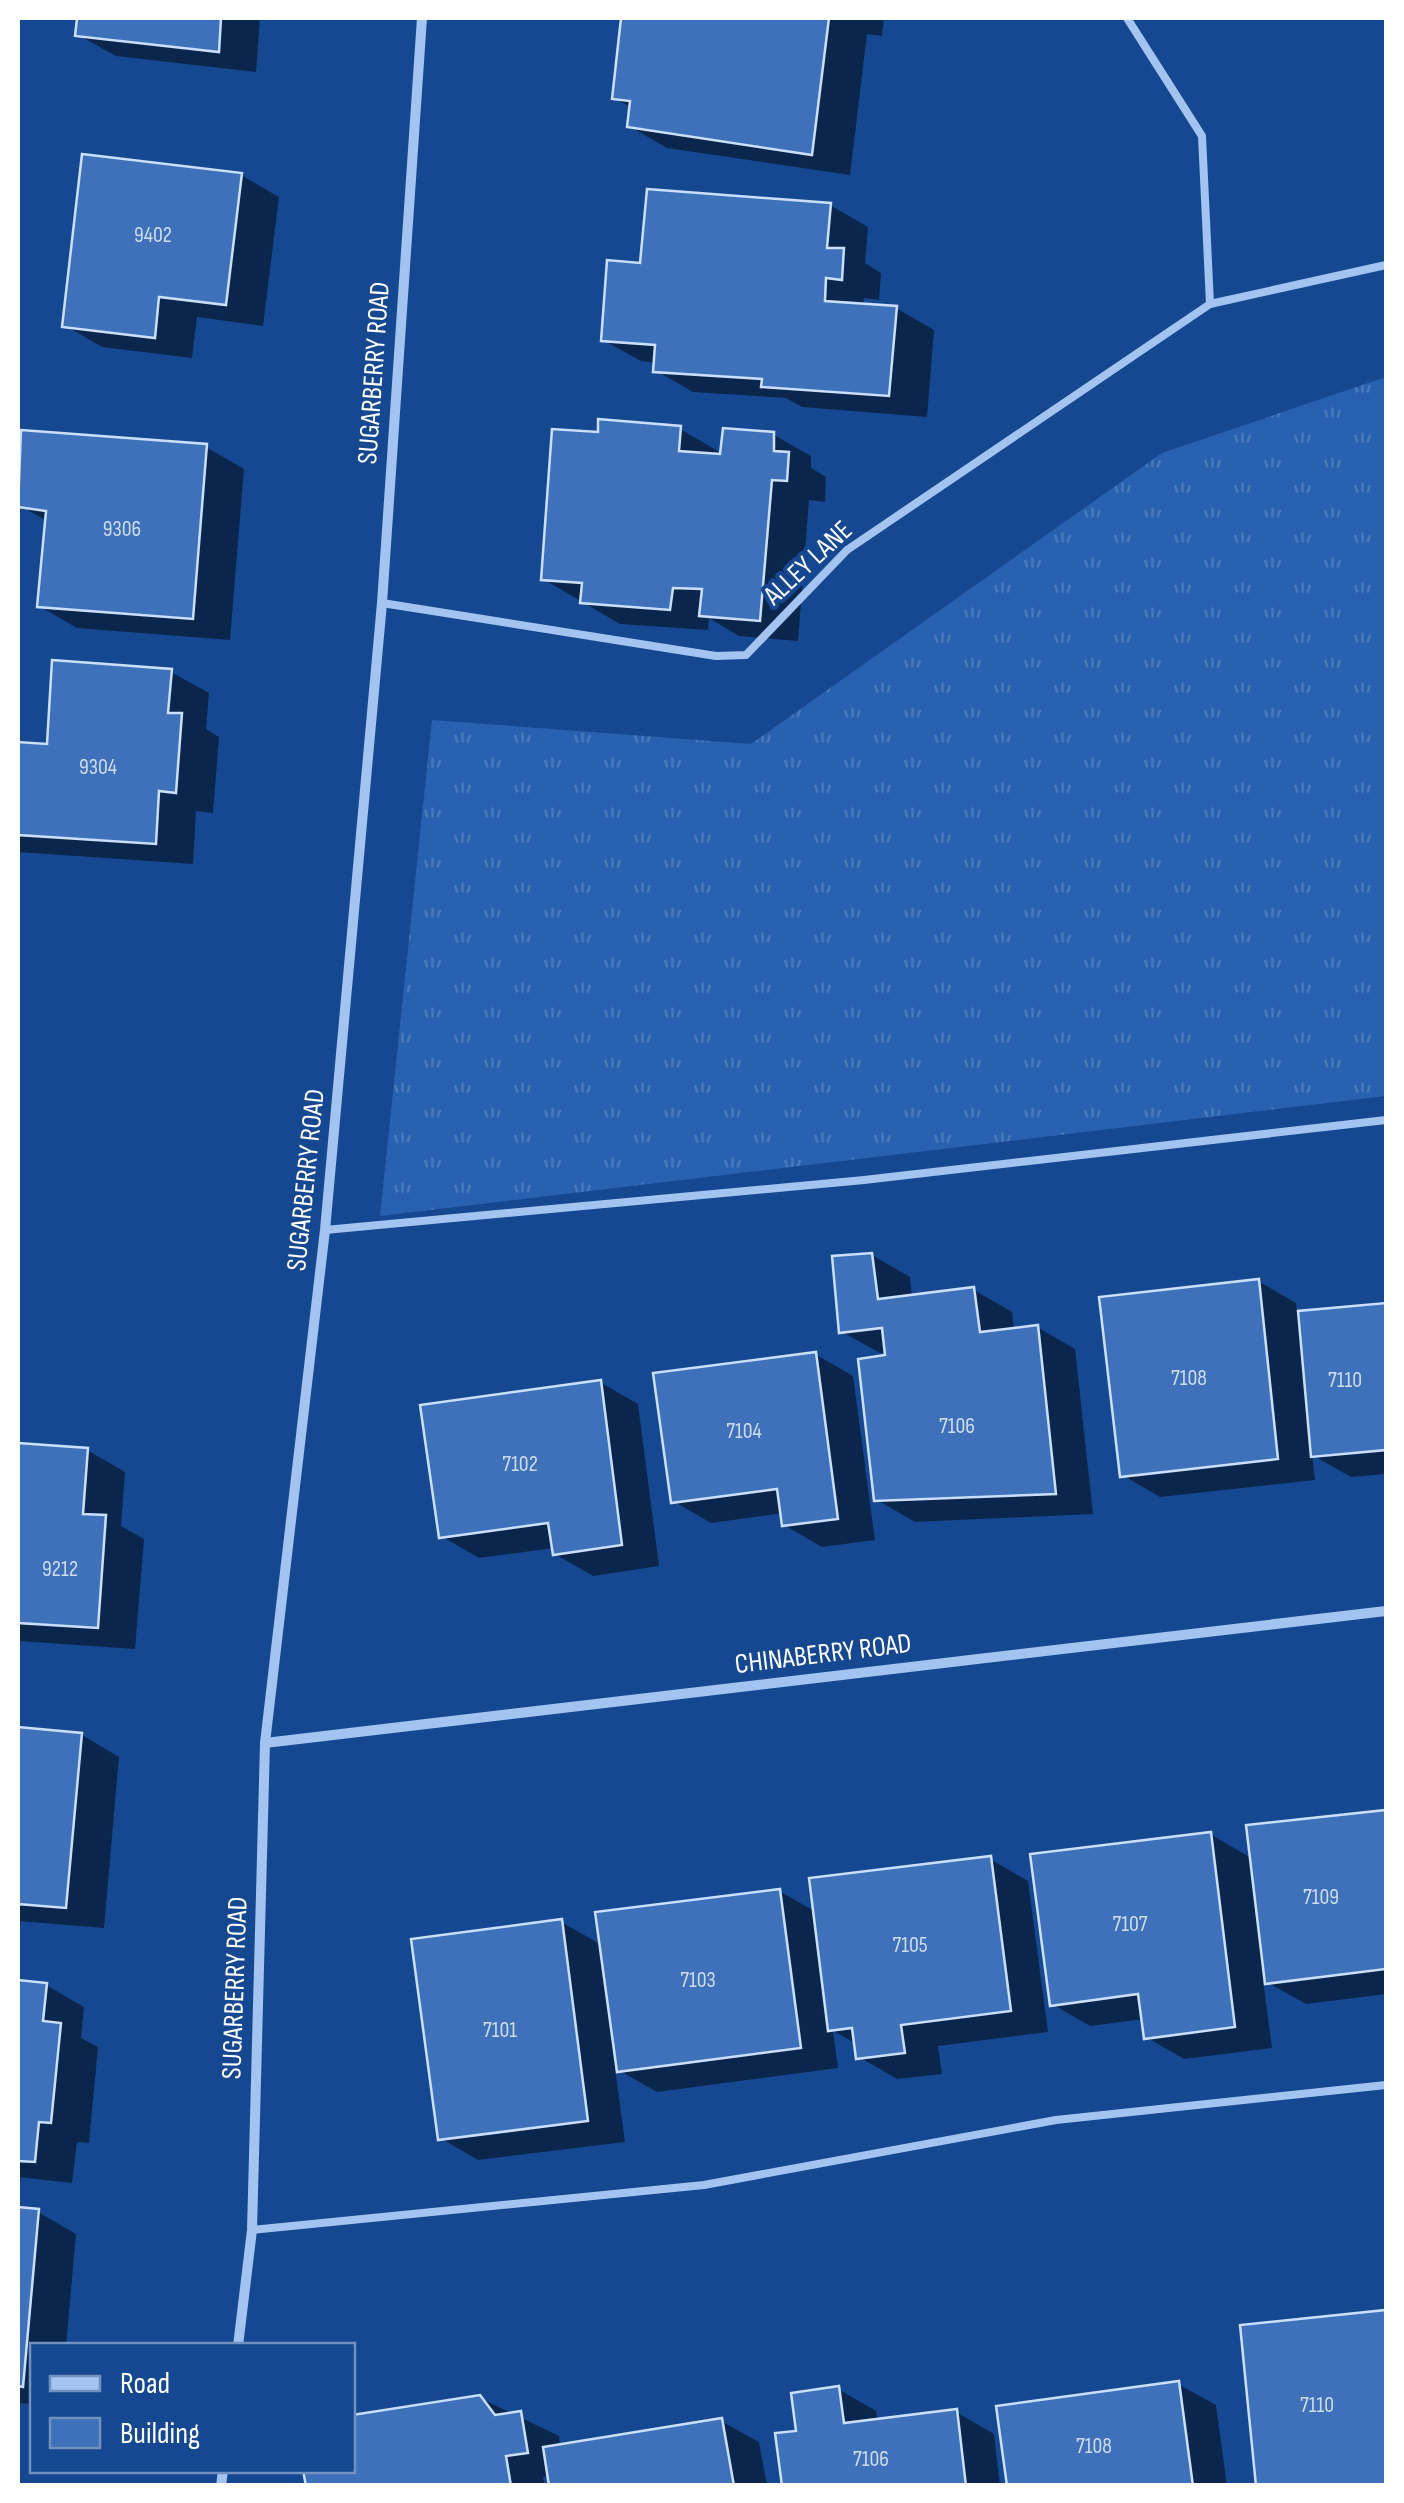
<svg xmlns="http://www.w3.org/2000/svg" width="1404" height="2503" font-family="'Sofia Sans Condensed',sans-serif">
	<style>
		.grass { fill: url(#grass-tufts) }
		.shadow { fill: #0007 }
		.building { fill: #3e71b9; stroke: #cadffc; stroke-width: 2.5 }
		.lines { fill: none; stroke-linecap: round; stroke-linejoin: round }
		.service { stroke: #a3c4f0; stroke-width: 8 }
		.minor { stroke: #a3c4f0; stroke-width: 10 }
		.labels { text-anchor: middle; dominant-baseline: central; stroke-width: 8; stroke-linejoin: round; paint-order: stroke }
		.number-label { font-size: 22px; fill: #cfdcee }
		.street-label { font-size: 28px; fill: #fff; stroke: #164891 }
	</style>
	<defs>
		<pattern id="grass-tufts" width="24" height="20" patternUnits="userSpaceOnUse" patternTransform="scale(2.5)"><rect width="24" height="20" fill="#2861af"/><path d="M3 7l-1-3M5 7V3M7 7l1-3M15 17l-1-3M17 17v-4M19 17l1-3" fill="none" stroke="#4879bb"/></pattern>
	</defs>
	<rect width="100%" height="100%" fill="#164891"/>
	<!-- grass -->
	<path class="grass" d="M1386 377V1096L380 1216 432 720 751 744 1162 453Z"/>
	<!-- shadow -->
	<g class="shadow">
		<path d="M80 18H260L256 72 116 56 78 35Z"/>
		<path d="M623 18H884L882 36 867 34 850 175 667 148 629 126 632 108 614 98Z"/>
		<path d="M241 175 279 197 263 326 197 317 192 358 102 347 64 325Z"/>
		<path d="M830 205 868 227 865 263 881 273 879 300 864 298 863 306 896 308 934 330 927 417 802 407 786 398 693 392 655 370 656 363 641 361 603 340 643 265Z"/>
		<path d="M680 429 718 451 717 457 774 435 811 456V468L826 477 825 502 809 500 798 641 739 636 709 618 708 630 620 624 543 579 600 435Z"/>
		<path d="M206 447 244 469 230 640 77 628 39 606 47 521 19 505Z"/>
		<path d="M171 672 209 693 206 729 219 737 213 813 196 811 193 864 18 852V744L49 746Z"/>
		<path d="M872 1255 910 1277 912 1297 974 1290 1012 1312 1014 1330 1037 1327 1075 1349 1093 1514 915 1522 877 1500 892 1352 880 1353 842 1332Z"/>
		<path d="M1258 1281 1296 1303 1297 1313 1386 1305V1474L1351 1477 1312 1455 1315 1480 1160 1497 1122 1475Z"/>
		<path d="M815 1354 853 1376 875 1540 822 1547 784 1525 783 1513 711 1523 673 1501Z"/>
		<path d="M600 1382 638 1404 659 1566 593 1576 555 1554 554 1548 479 1558 441 1536Z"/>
		<path d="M18 1446 87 1450 125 1472 121 1526 144 1539 135 1649 18 1641Z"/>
		<path d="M18 1730 82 1735 119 1757 104 1928 18 1921Z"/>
		<path d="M1386 1812V1994L1306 2004 1263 1980 1272 2048 1184 2059 1146 2037 1144 2019 1090 2026 1052 2004 1210 1834 1253 1859 1249 1827Z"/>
		<path d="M990 1859 1028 1881 1048 2032 938 2046 942 2074 897 2079 859 2057 857 2044 833 2031 838 2068 657 2092 615 2068 625 2142 478 2160 440 2138 561 1922 602 1945 779 1891 816 1912Z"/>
		<path d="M18 1983 46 1985 84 2007 81 2038 98 2047 89 2143 77 2142 72 2183 18 2177Z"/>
		<path d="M18 2210 38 2212 76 2234 66 2346H32V2404L18 2403Z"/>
		<path d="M1386 2312V2486H1259L1242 2327Z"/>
		<path d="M1178 2384 1216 2405 1227 2486H1009Z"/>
		<path d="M838 2389 876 2411 878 2421 956 2412 994 2434 1000 2486H784L799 2433Z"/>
		<path d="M480 2398 559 2436 560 2447 721 2421 759 2442 767 2486H552L550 2476 543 2477 545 2486H308L352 2470Z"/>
	</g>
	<!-- building -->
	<g class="building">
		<path d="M77 18H221L219 52 75 36Z"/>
		<path d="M621 18H829L812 155 627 127 630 101 612 99Z"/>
		<path d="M82 154 242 173 226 305 159 297 155 338 62 327Z"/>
		<path d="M647 189 831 203 827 248H844L842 280 826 278 825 301 897 306 889 396 761 387 762 379 653 372 655 345 601 341 607 260 640 263Z"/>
		<path d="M598 419 681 426 679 451 720 454 723 428 774 432V451L789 452 787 481 772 480 760 621 699 616 702 589 673 588 670 610 580 603 582 583 541 580 552 429 598 432Z"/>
		<path d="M21 430 207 444 193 619 37 607 46 511 18 507Z"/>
		<path d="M52 660 172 669 168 713H182L176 793 159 791 156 844 18 835V742L47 744Z"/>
		<path d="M872 1253 878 1299 974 1287 980 1332 1038 1325 1056 1494 874 1501 858 1359 885 1355 882 1328 839 1333 832 1256Z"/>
		<path d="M1259 1279 1278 1459 1120 1477 1099 1297Z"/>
		<path d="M1386 1303V1450L1311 1457 1298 1311Z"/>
		<path d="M816 1352 838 1519 782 1526 777 1489 671 1503 653 1373Z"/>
		<path d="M601 1380 622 1545 553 1555 548 1523 439 1538 420 1405Z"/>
		<path d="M18 1443 88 1448 83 1514 106 1515 98 1628 18 1623Z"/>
		<path d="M18 1727 82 1733 66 1908 18 1904Z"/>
		<path d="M1386 1810V1969L1265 1984 1246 1825Z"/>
		<path d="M1211 1832 1235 2027 1144 2039 1138 1994 1050 2006 1030 1854Z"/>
		<path d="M991 1856 1011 2011 901 2025 905 2053 856 2059 852 2028 828 2031 809 1878Z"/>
		<path d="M780 1889 801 2048 617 2072 595 1912Z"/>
		<path d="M562 1919 588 2121 438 2140 411 1939Z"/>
		<path d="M18 1980 47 1983 43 2021 61 2023 51 2123 39 2122 35 2162 18 2161Z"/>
		<path d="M18 2207 39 2209 23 2387 18 2386Z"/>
		<path d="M1386 2310V2486H1256L1240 2325Z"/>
		<path d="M1179 2381 1193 2486H1007L996 2406Z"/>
		<path d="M839 2386 844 2423 957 2409 966 2486H782L775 2433 796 2431 791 2393Z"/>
		<path d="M480 2395 495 2415 521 2411 528 2453 506 2456 511 2486H306L303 2470H352V2415Z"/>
		<path d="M722 2418 734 2486H549L543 2447Z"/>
	</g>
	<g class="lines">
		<!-- service -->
		<g class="service">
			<path d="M1127 18 1202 136 1210 304"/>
			<path d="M382 603 716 656 746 655 847 550 1210 304 1386 265"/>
			<path d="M325 1230 864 1180 1386 1120"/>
			<path d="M252 2230 704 2185 1056 2120 1386 2085"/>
		</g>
		<!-- minor -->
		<g class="minor">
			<path d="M265 1743 1386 1611"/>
			<path d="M238 2346 252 2230 265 1743 325 1230 382 603 422 18"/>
			<path d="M221 2486 223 2470"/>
		</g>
	</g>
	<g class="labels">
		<!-- number labels -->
		<g class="number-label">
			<text x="153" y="235">9402</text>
			<text x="122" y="529">9306</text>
			<text x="98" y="767">9304</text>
			<text x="1189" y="1378">7108</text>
			<text x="1345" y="1380">7110</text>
			<text x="957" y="1426">7106</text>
			<text x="744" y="1431">7104</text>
			<text x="520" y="1464">7102</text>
			<text x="60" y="1569">9212</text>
			<text x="1321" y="1897">7109</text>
			<text x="1130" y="1924">7107</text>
			<text x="910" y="1945">7105</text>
			<text x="698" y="1980">7103</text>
			<text x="500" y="2030">7101</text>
			<text x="1317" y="2405">7110</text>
			<text x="1094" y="2446">7108</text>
			<text x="871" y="2459">7106</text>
		</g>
		<!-- street labels -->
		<g class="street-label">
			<text transform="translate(374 373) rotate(-86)">SUGARBERRY ROAD</text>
			<text transform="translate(808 563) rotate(-43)">ALLEY LANE</text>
			<text transform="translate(306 1180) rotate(-84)">SUGARBERRY ROAD</text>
			<text transform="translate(823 1654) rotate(-7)">CHINABERRY ROAD</text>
			<text transform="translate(235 1988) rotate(-88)">SUGARBERRY ROAD</text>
		</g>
	</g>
	<!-- border -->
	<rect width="1404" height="2503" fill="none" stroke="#ffffff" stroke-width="40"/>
	<!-- legend -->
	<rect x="30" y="2343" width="325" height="130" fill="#164891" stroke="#7391bd" stroke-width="2.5"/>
	<rect x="50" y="2376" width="50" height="15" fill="#a3c4f0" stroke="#7391bd" stroke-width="2.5"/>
	<text x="120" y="2393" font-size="30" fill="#ffffff">Road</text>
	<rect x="50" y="2418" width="50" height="30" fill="#3e71b9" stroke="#7391bd" stroke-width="2.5"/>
	<text x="120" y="2443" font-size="30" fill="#ffffff">Building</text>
</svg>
